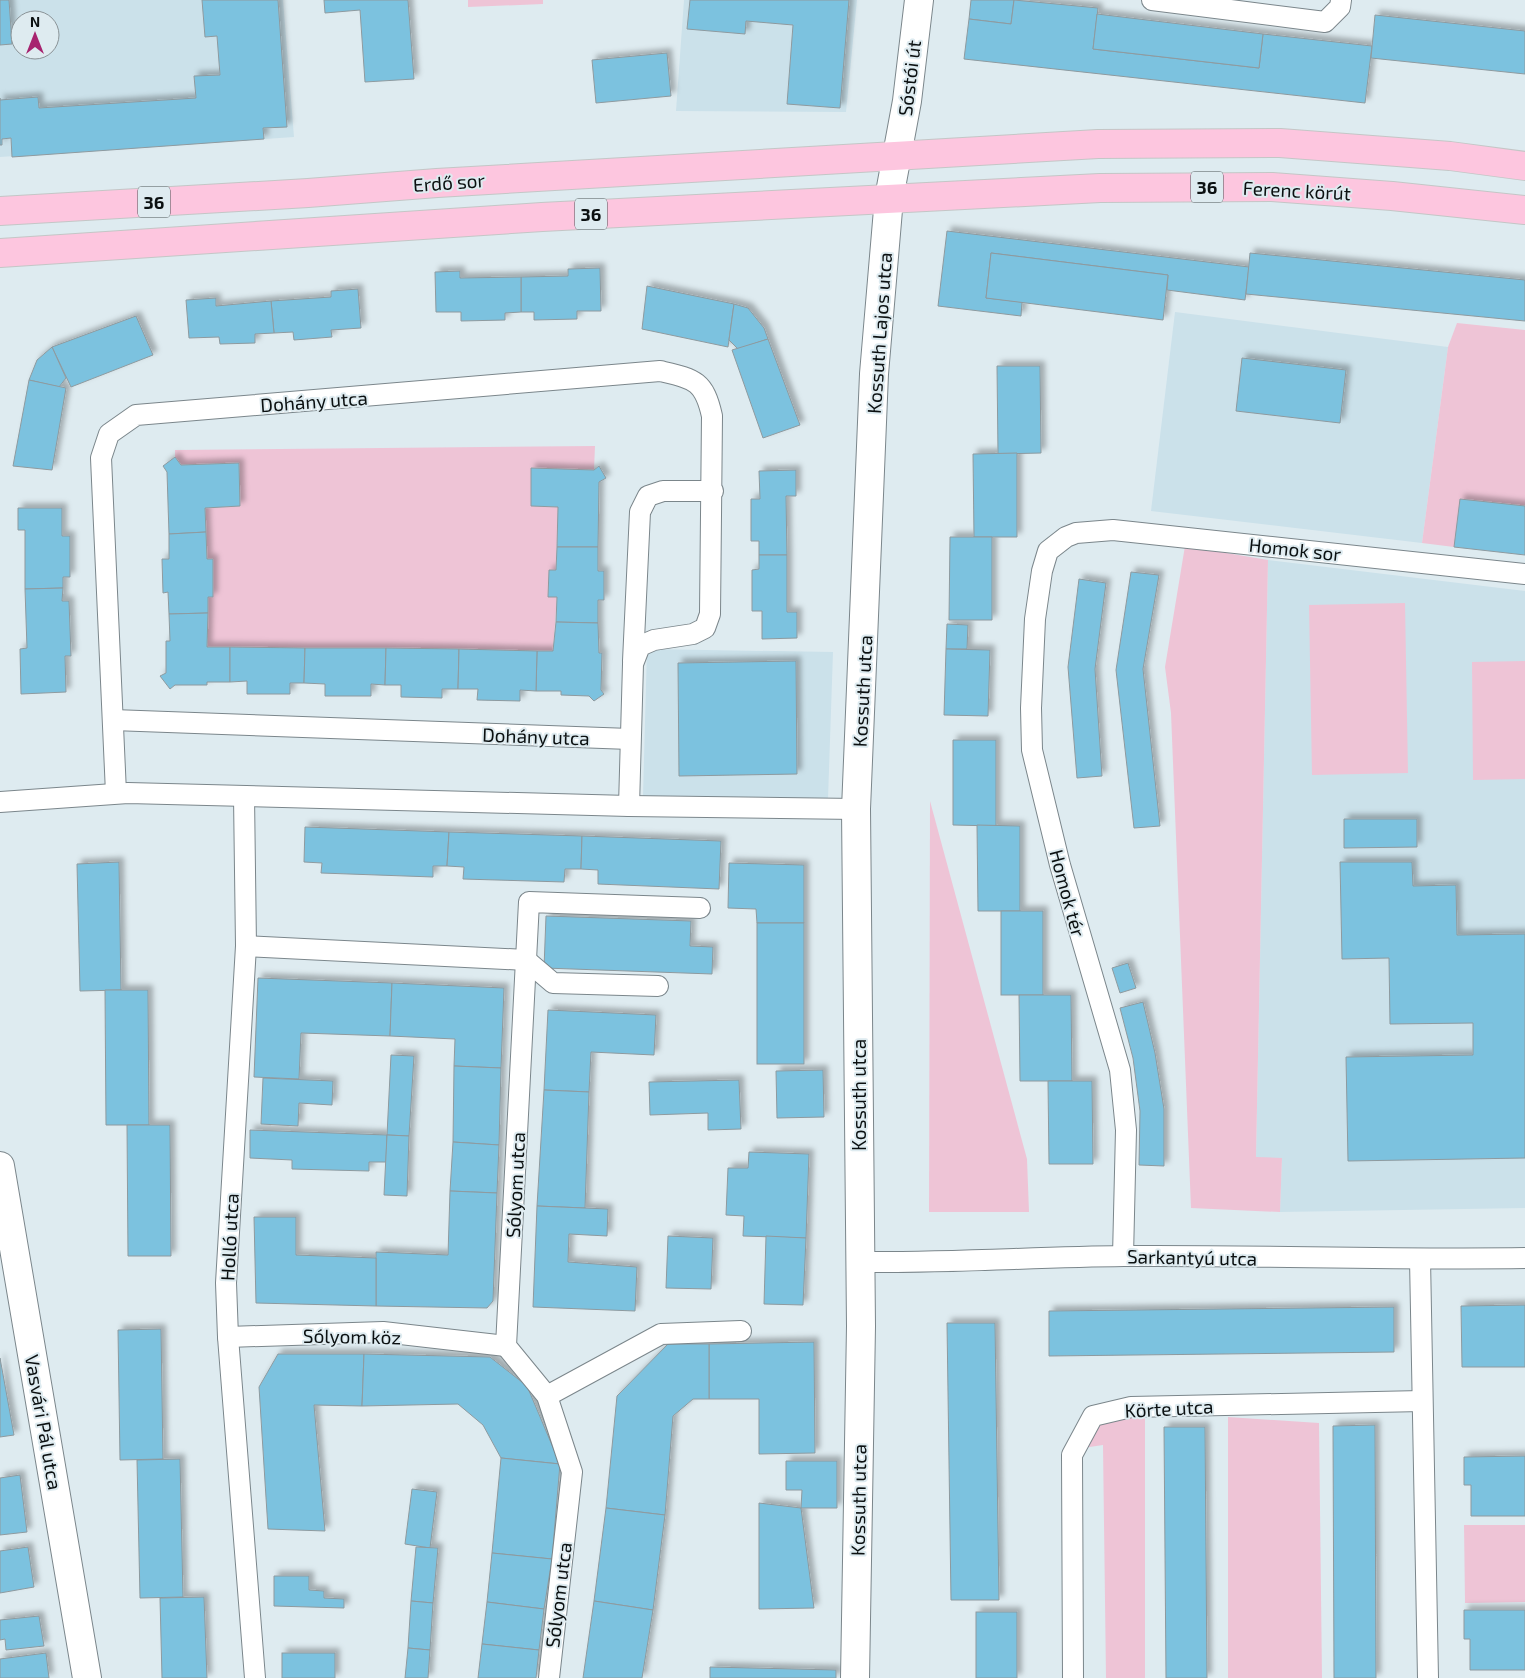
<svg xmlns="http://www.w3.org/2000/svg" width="1525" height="1678" font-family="'Exo 2',sans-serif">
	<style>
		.built { fill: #cbe1ea; fill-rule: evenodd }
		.green { fill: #eec4d6 }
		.building { fill: #7cc2df; stroke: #8e9a9f; filter: url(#shadow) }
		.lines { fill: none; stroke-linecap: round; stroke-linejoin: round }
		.street-casing { stroke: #7b868b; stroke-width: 22 }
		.secondary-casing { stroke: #7b868b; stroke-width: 30 }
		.primary-casing { stroke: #c4c6c6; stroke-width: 30 }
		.street { stroke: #fff; stroke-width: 20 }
		.secondary { stroke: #fff; stroke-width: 28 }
		.primary { stroke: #fdc6df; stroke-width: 28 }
		.labels { text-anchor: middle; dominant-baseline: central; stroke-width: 4; stroke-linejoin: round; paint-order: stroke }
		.shield { fill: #deebf0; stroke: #4a5254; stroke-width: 1 }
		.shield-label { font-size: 18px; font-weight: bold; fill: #0b1011 }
		.street-label { font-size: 19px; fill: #0b1011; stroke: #deebf0 }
	</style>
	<defs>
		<filter id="shadow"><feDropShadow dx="4.5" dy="-4.5" stdDeviation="2.5" flood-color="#0004"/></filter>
	</defs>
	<rect width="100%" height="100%" fill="#deebf0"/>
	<!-- built -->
	<g class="built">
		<path d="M0 0H283L294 137 0 157ZM20 20H50V50H20Z"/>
		<path d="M684 0H857L846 112 676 111Z"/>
		<path d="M1175 312 1448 347 1422 543 1151 511Z"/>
		<path d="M1268 560 1525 591V1208L1280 1212 1282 1158H1256Z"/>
		<path d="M647 649 833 652 828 799 643 796Z"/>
	</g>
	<!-- green -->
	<g class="green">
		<path d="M468 0H543V4L468 7Z"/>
		<path d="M1457 323 1525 330V506L1460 499 1454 547 1422 543 1448 347Z"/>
		<path d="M595 446 594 470 531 469V506L558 507 556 570H549L548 597H557L553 651 207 647 208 597 213 596V559H207L205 508 240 506 239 463 181 465 175 457V450Z"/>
		<path d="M1185 546 1268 560 1256 1157 1282 1158 1280 1212 1191 1208 1171 713 1165 667Z"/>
		<path d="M1405 603 1408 773 1312 775 1309 605Z"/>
		<path d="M1525 661V779L1473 780 1472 662Z"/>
		<path d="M930 801 1027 1159 1029 1212H929Z"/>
		<path d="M1111 1417H1145V1678H1106L1103 1445 1083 1448 1092 1426Z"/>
		<path d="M1228 1417 1319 1423 1322 1678H1228Z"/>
		<path d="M1464 1525H1525V1602L1465 1603Z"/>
	</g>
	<!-- building -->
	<g class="building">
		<path d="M0 0H9L12 44 0 45Z"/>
		<path d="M202 0H278L287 127 263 128 264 139 12 157 11 138 2 139V145H0V98V100L38 97 39 108 196 98 194 76 220 75 217 36 205 37Z"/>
		<path d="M324 0H408L414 79 365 82 360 10 325 13Z"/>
		<path d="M690 0H849L840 108 787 104 793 25 746 21 745 34 687 29Z"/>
		<path d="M971 0H1014L1011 24 969 19Z"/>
		<path d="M1014 0 1098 8 1093 49 1259 68 1263 34 1372 46 1365 103 964 59 969 19 1011 24Z"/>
		<path d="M1097 14 1263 34 1259 68 1093 49Z"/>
		<path d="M1375 15 1525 31V74L1371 58Z"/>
		<path d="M667 53 671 96 596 103 592 60Z"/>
		<path d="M947 231 1249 267 1245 300 1167 290 1168 275 991 253 986 298 1022 302 1021 316 938 306Z"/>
		<path d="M991 253 1168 275 1163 320 986 298Z"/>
		<path d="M1250 253 1525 280V321L1246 294Z"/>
		<path d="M600 268 601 311H577V319L534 320V312H521V277L568 276V269Z"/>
		<path d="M460 271V278L521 277V312L505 313V320L461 321V312H436L435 272Z"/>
		<path d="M647 286 734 304 728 347 642 329Z"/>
		<path d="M358 289 361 328 331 330 332 337 294 340 293 332 274 333 271 301 331 297V291Z"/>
		<path d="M216 298V306L271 301 274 333 255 334V343L220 344 219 337 189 338 186 300Z"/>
		<path d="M734 304 748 308 764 328 768 339 738 349 729 340Z"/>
		<path d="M136 316 153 355 71 387 52 347Z"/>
		<path d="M768 339 800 425 763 438 732 350Z"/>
		<path d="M52 347 66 378 59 387 29 380 37 360Z"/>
		<path d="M1242 358 1346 370 1340 423 1236 411Z"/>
		<path d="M997 366H1040L1041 453 998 454Z"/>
		<path d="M29 380 66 388 52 470 13 466Z"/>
		<path d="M1017 453V537H974L973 454Z"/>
		<path d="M175 457 181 465 239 463 240 506 205 508 206 532 169 534 167 472 163 466Z"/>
		<path d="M599 466 606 478 599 482 598 547H557L558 507 531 506V468L594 470Z"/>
		<path d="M796 470V496H786L787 555H759V541H751V499H760L759 471Z"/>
		<path d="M1460 499 1525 506V555L1454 547Z"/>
		<path d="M18 508H62V536H70V577H63V588L25 589V530H18Z"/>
		<path d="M206 532 207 559H213V597H208V613L169 614 168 592 163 593 162 559H169V534Z"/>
		<path d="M950 537H992V620H949Z"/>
		<path d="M557 547H598V571H604V600H598V623L556 622 557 597H548L549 570H556Z"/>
		<path d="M759 555H787V612H797V638L762 639V611H752V570L759 569Z"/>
		<path d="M1131 572 1159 575 1143 669 1160 826 1134 828 1116 670Z"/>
		<path d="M1079 579 1106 583 1095 669 1102 776 1077 778 1068 667Z"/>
		<path d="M63 588 62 601H69L71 656H65L66 692 21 694 20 649 27 648 25 589Z"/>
		<path d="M208 613 207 647H230V682H207V685H175L170 689 160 676 166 673V641H170L169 614Z"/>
		<path d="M556 622 598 623 599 653H602L601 690 604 694 594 701 589 696 561 695V691H536L537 651H553Z"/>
		<path d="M947 624 968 625 967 649H946Z"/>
		<path d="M230 647 305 648 304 683H290V694H247V681L230 682Z"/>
		<path d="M305 648H386L385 685 371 684V696H325V684L304 683Z"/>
		<path d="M386 648 459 649 458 689H442V698L401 697V685H385Z"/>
		<path d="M459 649 537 651 536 691 520 690V701L477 700 478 689H458Z"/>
		<path d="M946 649 990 650 988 716 944 715Z"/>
		<path d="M796 661 797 774 679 776 678 663Z"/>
		<path d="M953 740H996V826L953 825Z"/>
		<path d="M1344 819H1417V847L1344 848Z"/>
		<path d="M977 825 1020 826V911H978Z"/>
		<path d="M305 827 449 832 447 866H433V877L321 873 322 863 304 862Z"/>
		<path d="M449 832 582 836 581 869H565L564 882 463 879 464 867 447 866Z"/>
		<path d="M582 836 721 841 719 889 598 884V870L581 869Z"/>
		<path d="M119 862 121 990 80 991 77 864Z"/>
		<path d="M1340 862H1412L1413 886 1456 885 1457 935 1525 934V1158L1348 1161 1346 1057 1473 1055V1023L1390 1024 1389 958 1342 959Z"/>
		<path d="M729 863 804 865V923H757L756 909 728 908Z"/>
		<rect x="1001" y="911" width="42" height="84"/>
		<path d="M546 916 691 921 690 946 713 947 712 974 544 968Z"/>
		<rect x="757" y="923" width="47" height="141"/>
		<path d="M1128 963 1136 988 1120 993 1112 968Z"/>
		<path d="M258 978 392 983 390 1036 301 1033 299 1079 254 1077Z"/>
		<path d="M392 983 504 988 501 1068 454 1066 455 1039 390 1036Z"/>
		<path d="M105 990H148L149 1125H106Z"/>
		<path d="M1019 995H1071L1072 1081H1020Z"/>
		<path d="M1143 1002 1155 1053 1164 1109V1166L1139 1165 1140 1111 1133 1058 1120 1008Z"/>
		<path d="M548 1010 656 1015 654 1055 591 1052 589 1092 544 1090Z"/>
		<path d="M391 1055 414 1056 409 1136 387 1135Z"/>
		<path d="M454 1066 501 1068 499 1145 453 1142Z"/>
		<path d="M823 1070 824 1117 777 1118 776 1071Z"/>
		<path d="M263 1078 333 1081 332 1105 299 1103 298 1126 261 1124Z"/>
		<path d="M739 1080 741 1129 708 1130V1113L650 1115 649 1082Z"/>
		<path d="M1048 1081H1092L1093 1164H1049Z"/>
		<path d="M544 1090 589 1092 585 1208 537 1206Z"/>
		<path d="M127 1125H170L171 1256H128Z"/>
		<path d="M250 1130 387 1135 386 1162H369V1171L292 1169V1160L250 1158Z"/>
		<path d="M387 1135 409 1136 407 1196 384 1195Z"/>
		<path d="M453 1142 499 1145 497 1193 450 1191Z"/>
		<path d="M749 1152 809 1154 806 1238 743 1236 744 1216 726 1215 728 1168H748Z"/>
		<path d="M450 1191 497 1193 493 1301 487 1308 376 1306V1252L448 1255Z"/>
		<path d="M537 1206 608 1209 607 1236 569 1234 568 1262 637 1267 635 1311 533 1307Z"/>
		<path d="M254 1217H296V1255L376 1258V1306L256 1303Z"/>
		<path d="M668 1236 713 1238 711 1289 666 1288Z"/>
		<path d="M766 1236 806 1238 803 1305 764 1304Z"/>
		<path d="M1525 1305V1367H1462L1461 1306Z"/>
		<path d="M1394 1307V1352L1049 1356V1311Z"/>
		<path d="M947 1323H995L999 1600H951Z"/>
		<path d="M161 1329 163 1459 120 1460 118 1330Z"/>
		<path d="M814 1342 815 1453 759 1454V1399H709V1344Z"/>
		<path d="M668 1344H709V1399H693L673 1416 665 1515 606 1508 617 1396Z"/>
		<path d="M278 1354H364L362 1406 314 1405 325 1531 268 1529 259 1387Z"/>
		<path d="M364 1354 490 1357 527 1386 560 1464 501 1458 483 1425 458 1404 362 1406Z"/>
		<path d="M0 1358 14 1435 0 1437Z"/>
		<path d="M1375 1425 1376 1678H1334L1333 1426Z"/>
		<path d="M1164 1427H1205L1207 1678H1166Z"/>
		<path d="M1525 1456V1516H1471V1485H1464V1457Z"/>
		<path d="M501 1458 560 1464 552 1559 492 1553Z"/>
		<path d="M180 1459 183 1597 140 1598 137 1460Z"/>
		<path d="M786 1461H837V1508H801L802 1490H786Z"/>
		<path d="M20 1475 27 1532 0 1535V1478Z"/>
		<path d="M412 1489 437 1492 430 1548 405 1544Z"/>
		<path d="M759 1503 801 1508 814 1608 759 1609Z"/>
		<path d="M606 1508 665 1515 653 1610 594 1601Z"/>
		<path d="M28 1547 34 1587 0 1593V1551Z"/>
		<path d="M416 1547 438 1548 433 1603 411 1601Z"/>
		<path d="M492 1553 552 1559 544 1609 487 1602Z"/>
		<path d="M274 1576H309V1590L324 1591V1598L344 1599V1608L274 1606Z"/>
		<path d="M204 1597 207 1678H162L160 1598Z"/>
		<path d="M411 1601 433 1603 430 1650 408 1648Z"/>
		<path d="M594 1601 653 1610 642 1678H583Z"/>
		<path d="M487 1602 544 1609 539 1650 482 1644Z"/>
		<path d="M1464 1610H1525V1670H1470V1639H1464Z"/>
		<rect x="976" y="1612" width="41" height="66"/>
		<path d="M39 1616 44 1646 6 1650 5 1639 0 1640V1620Z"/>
		<path d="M482 1644 539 1650 536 1678H478Z"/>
		<path d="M408 1648 430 1650 428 1678H405Z"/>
		<path d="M46 1653 49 1678H0V1659Z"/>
		<rect x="282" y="1653" width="53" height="25"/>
		<path d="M710 1667 836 1670V1678H710Z"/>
	</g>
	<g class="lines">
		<!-- street casing -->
		<g class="street-casing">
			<g id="street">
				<path d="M1152 0 1325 22 1340 7 1341 0"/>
				<path d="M633 661 640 512 648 496 663 491H713"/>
				<path d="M113 720 630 739"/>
				<path d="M116 793 101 458 109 434 136 415 660 371C694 379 704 380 712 416L710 614 705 628 693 634 654 640 640 646 633 664 629 806"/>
				<path d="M244 796 246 946 226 1283 228 1337 255 1678"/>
				<path d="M0 802 128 793 629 806 856 809"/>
				<path d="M246 946 526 960 553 983 658 986"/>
				<path d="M1123 1256 1126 1130 1120 1070 1060 865 1032 750 1031 708 1035 619 1042 571 1048 551 1066 537 1076 533 1113 530 1525 574"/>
				<path d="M1420 1259 1428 1678"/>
				<path d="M859 1262C948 1263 1036 1257 1124 1256 1258 1255 1391 1260 1525 1258"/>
				<path d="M228 1337 383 1332 506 1346"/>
				<path d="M547 1396 661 1334 741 1331"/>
				<path d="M549 1678 572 1472 547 1396 506 1346 529 902 700 908"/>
				<path d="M1073 1678 1072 1455 1093 1416 1131 1407 1422 1401"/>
			</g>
		</g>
		<!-- secondary casing -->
		<g class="secondary-casing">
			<g id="secondary">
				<path d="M0 1166 87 1678"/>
				<path d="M855 1678 861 1326 856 809 874 374 889 198 907 101 919 0"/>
			</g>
		</g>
		<!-- primary casing -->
		<g class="primary-casing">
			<g id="primary">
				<path d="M0 211 308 193 437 183 1098 144 1280 143 1450 156 1525 166"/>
				<path d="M0 253 542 217 1100 188 1272 187 1392 196 1525 210"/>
			</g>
		</g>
		<!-- street -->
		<use href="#street" class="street"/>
		<!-- secondary -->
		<use href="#secondary" class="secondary"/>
		<!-- primary -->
		<use href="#primary" class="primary"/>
	</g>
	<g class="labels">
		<!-- shield labels -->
		<g class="shield">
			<rect x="1191" y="171.5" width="32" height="31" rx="4"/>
			<rect x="138" y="186.5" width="32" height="31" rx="4"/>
			<rect x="575" y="198.5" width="32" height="31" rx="4"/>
		</g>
		<g class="shield-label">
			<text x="1207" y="187">36</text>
			<text x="154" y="202">36</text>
			<text x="591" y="214">36</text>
		</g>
		<!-- street labels -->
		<g class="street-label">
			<text transform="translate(909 78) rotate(-83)">Sóstói út</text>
			<text transform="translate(449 182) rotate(-4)">Erdő sor</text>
			<text transform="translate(1297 190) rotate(3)">Ferenc körút</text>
			<text transform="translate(879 333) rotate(-86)">Kossuth Lajos utca</text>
			<text transform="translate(314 401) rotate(-4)">Dohány utca</text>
			<text transform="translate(1295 549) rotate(6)">Homok sor</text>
			<text transform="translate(862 691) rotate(-87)">Kossuth utca</text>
			<text transform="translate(536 736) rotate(2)">Dohány utca</text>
			<text transform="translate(1068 893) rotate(75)">Homok tér</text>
			<text transform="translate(858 1095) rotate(-90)">Kossuth utca</text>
			<text transform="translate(515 1185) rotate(-87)">Sólyom utca</text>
			<text transform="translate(229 1237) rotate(-87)">Holló utca</text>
			<text transform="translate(1192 1257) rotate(1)">Sarkantyú utca</text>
			<text transform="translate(352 1336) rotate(1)">Sólyom köz</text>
			<text transform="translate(1169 1408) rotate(-3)">Körte utca</text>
			<text transform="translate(44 1422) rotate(80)">Vasvári Pál utca</text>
			<text transform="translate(858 1500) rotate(-89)">Kossuth utca</text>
			<text transform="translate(558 1595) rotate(-83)">Sólyom utca</text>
		</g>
	</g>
	<!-- north arrow -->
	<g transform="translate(35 35)"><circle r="24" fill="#deebf0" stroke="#8a9397"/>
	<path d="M0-4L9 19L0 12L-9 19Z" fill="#a7236f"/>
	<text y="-8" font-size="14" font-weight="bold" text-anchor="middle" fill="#0b1011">N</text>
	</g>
</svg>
